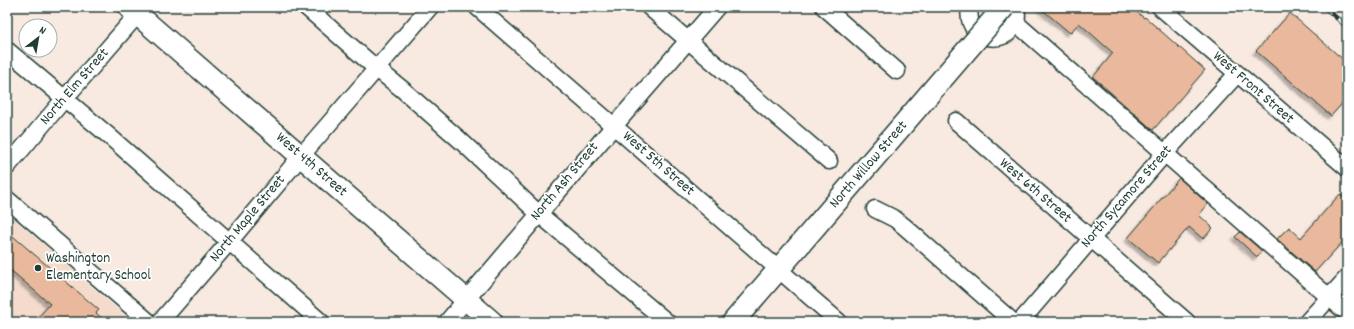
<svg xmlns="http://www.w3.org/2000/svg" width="1354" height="329" font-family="Dekko,sans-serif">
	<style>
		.built { fill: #f4dbcc }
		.building { fill: #eab89c; stroke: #1f3d34; filter: url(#shadow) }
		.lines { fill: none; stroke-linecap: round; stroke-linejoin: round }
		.minor-casing { stroke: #1f3d34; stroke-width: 19 }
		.major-casing { stroke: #1f3d34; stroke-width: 24 }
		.minor { stroke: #fff; stroke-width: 16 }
		.major { stroke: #fff; stroke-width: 21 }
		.rail-casing { stroke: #1f3d34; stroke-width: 4.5 }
		.rail { stroke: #fff; stroke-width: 3; stroke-dasharray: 9; stroke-linecap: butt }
		.major-bridge-casing { stroke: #1f3d34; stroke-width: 24; stroke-linecap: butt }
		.major-bridge { stroke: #fff; stroke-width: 21 }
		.poi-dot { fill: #1f3d34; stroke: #fff; stroke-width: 1.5 }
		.labels { text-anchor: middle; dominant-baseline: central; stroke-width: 3.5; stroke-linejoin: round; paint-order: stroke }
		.street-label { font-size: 15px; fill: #1f3d34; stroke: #fff }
		.poi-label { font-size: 15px; fill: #1f3d34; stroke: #fff; text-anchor: start }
	</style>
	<defs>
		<filter id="shadow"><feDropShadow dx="-3.5" dy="3.5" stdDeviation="1" flood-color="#0004"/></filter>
	</defs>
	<rect width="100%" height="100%" fill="#f9eae1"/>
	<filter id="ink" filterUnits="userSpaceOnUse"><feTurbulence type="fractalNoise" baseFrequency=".025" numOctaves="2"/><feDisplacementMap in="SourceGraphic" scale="8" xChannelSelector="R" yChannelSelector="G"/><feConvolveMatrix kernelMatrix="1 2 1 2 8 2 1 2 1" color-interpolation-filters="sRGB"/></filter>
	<g filter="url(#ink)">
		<!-- built -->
		<path class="built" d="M7 213 132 322H7Z"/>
		<!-- building -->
		<g class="building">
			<path d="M1039 7H1131L1144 18 1145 17 1205 70 1153 130 1093 77 1113 53 1079 23 1070 33Z"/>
			<path d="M1290 13 1347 63V98L1331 116 1256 51Z"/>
			<path d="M1179 178 1208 204 1199 215 1213 228 1203 239 1189 227 1158 263 1128 238Z"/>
			<path d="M1340 194 1347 200V237L1315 272 1277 239 1289 227 1301 238Z"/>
			<path d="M7 231 99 310 96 313 106 322H34L50 304 7 267Z"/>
			<path d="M1240 232 1262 251 1257 257 1235 237Z"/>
		</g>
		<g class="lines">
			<!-- minor casing -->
			<g class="minor-casing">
				<g id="minor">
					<path d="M306 7 377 69 402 89 461 141 539 214 667 322"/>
					<path d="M477 7 839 322"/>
					<path d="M649 7 829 161"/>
					<path d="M824 7 897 71"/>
					<path d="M970 7C963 49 1025 47 1016 7"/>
					<path d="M1160 7 1347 168"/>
					<path d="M1016 23 1347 313"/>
					<path d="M7 50 109 136 321 322"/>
					<path d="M956 121 1187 322"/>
					<path d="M7 167 65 98 144 7"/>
					<path d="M7 199 149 322"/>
					<path d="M875 209 895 219 905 227 1013 322"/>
					<path d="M160 322 229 242 301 156 430 7"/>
					<path d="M447 322 614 126 717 7"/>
					<path d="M1020 322 1165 153 1237 74"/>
					<path d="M1307 322 1347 278"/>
				</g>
			</g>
			<!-- major casing -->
			<g class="major-casing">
				<g id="major">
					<path d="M129 7 492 322"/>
					<path d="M733 322 815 227"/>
				</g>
			</g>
			<!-- minor -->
			<use href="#minor" class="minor"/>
			<!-- major -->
			<use href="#major" class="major"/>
			<!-- rail casing -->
			<g class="rail-casing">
				<path id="rail" d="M1324 7 1347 27"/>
			</g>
			<!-- rail -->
			<use href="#rail" class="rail"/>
			<!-- major-bridge casing -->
			<g class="major-bridge-casing">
				<path id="major-bridge" d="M815 227 1004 7"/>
			</g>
			<!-- major-bridge -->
			<use href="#major-bridge" class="major-bridge"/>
		</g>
	</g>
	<!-- markers -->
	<circle class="poi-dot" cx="38" cy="268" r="4"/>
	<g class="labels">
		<!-- street labels -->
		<g class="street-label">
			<text transform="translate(75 87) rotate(-49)">North Elm Street</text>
			<text transform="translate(1253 88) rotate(41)">West Front Street</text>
			<text transform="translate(658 164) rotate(41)">West 5th Street</text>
			<text transform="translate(311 165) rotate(41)">West 4th Street</text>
			<text transform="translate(869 165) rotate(-49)">North Willow Street</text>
			<text transform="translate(565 182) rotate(-50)">North Ash Street</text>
			<text transform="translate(1035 191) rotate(41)">West 6th Street</text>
			<text transform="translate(1127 197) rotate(-49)">North Sycamore Street</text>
			<text transform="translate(248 219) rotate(-50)">North Maple Street</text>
		</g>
		<!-- poi labels -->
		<g class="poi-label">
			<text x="46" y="259">Washington<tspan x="46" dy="17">Elementary School</tspan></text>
		</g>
	</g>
	<!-- margin -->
	<rect width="1354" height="329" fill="none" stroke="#fff" stroke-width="24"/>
	<rect x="12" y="12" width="1330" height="305" fill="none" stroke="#1f3d34" stroke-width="1.5" filter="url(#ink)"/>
	<!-- north arrow -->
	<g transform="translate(38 38) rotate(31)"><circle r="19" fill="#ffffff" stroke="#a5b1ae"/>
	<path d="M0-3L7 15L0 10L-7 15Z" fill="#1f3d34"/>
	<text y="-6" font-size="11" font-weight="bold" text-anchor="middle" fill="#1f3d34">N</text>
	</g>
</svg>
